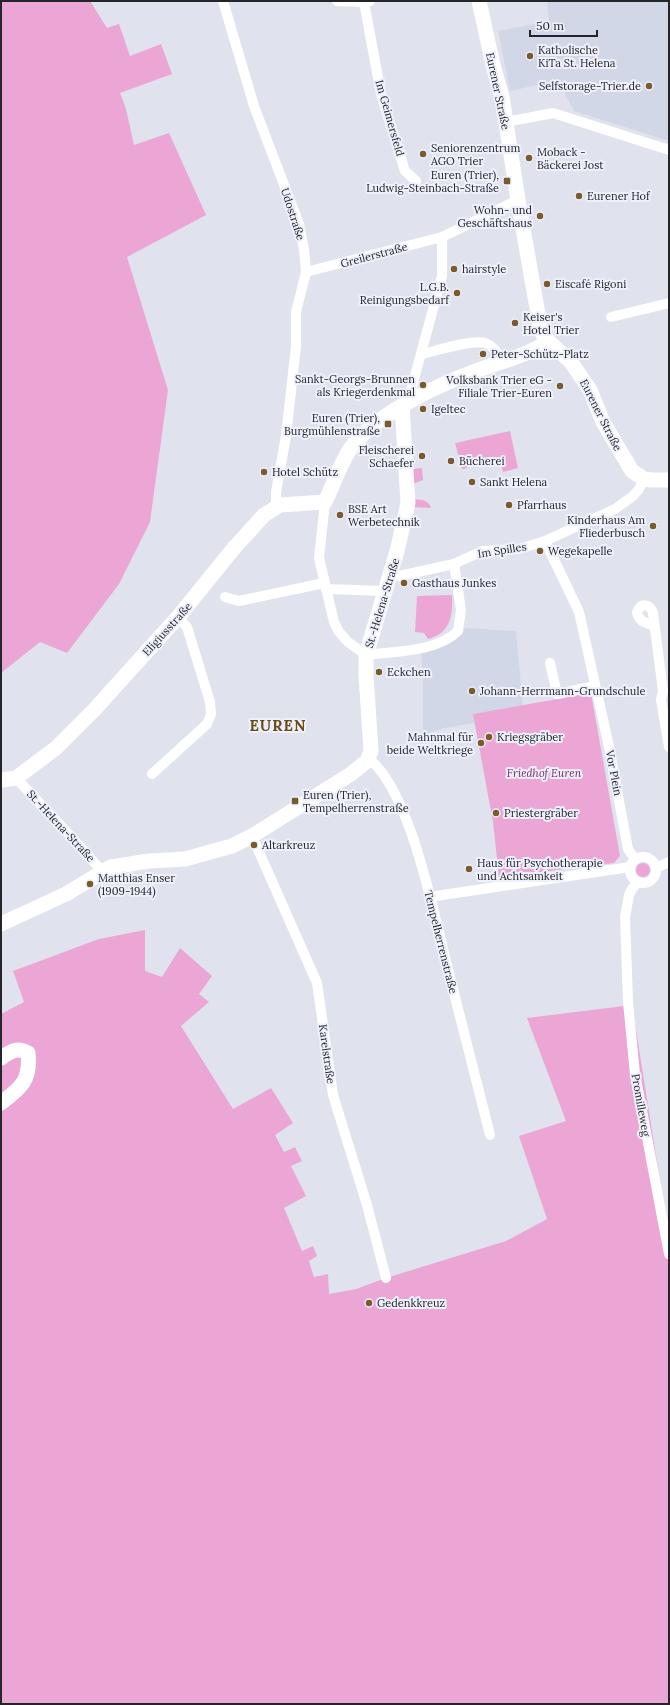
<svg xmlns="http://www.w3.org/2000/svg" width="670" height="1705" font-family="Lora,serif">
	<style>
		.built { fill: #d2d7e8 }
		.green { fill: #eba6d5 }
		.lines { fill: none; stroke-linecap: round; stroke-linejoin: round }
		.street { stroke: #fff; stroke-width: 10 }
		.secondary { stroke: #fff; stroke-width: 15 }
		.poi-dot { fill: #785c2f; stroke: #eef1fb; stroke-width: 1.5 }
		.labels { text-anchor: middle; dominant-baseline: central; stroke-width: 4; stroke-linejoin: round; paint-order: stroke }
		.poi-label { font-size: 11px; fill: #242529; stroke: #eef1fb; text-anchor: start }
		.street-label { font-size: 11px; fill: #242529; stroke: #eef1fb }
		.park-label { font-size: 11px; font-style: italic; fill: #7a2a66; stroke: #eef1fb }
		.district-label { font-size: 15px; font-weight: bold; letter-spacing: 1px; fill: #694b14; stroke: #eef1fb }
	</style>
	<rect width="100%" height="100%" fill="#e0e3ee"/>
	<!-- built -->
	<g class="built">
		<path d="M547 1H669V141L574 111 565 94 561 80 510 91 498 31 549 21Z"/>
		<path d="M466 628 516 631 523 706 474 714 475 723 444 728 423 735V676L421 652 444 646Z"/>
	</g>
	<!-- green -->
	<g class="green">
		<path d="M1 1H90L107 28 119 24 130 56 161 44 172 74 120 93 126 109 134 145 169 133 206 215 127 257 168 390 150 522 119 584 67 653 40 642 1 673Z"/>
		<path d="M510 431 518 468 503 472 501 464 492 466 488 462 480 465 479 463 478 464 468 467 467 465V468L462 469 455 443Z"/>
		<path d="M422 468 423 480 413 484V469Z"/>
		<path d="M412 499C421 500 428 499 431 508L412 507Z"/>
		<path d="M452 595C453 615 451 633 428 639L424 633 415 632 417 596Z"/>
		<path d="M591 693 620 856 614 863 499 877 493 822 473 714Z"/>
		<circle cx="643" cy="870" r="7"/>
		<path d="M145 930V971L162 977 180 948 212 976 199 994 209 1002 181 1026 233 1109 271 1088 293 1123 275 1135 284 1152 295 1147 302 1161 291 1166 306 1196 284 1208 302 1251 313 1246 317 1256 309 1261 314 1277 328 1274 329 1294 356 1289 386 1278 506 1241 547 1219 519 1136 566 1121 527 1018 632 1005 669 1237V1704H1V1014L24 1002 13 971 99 939Z"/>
	</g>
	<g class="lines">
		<!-- street -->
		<g class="street">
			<path d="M223 1 254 106 299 224 304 249 306 272 296 312V346L286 436 276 492V507"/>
			<path d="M337 1 364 2 370 1"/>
			<path d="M364 2 381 94 405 171 416 181"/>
			<path d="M506 122 553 113 669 150"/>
			<path d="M306 272 442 237 518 200"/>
			<path d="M611 317 669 303"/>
			<path d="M422 354C435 351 473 339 485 343 493 345 498 354 501 361"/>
			<path d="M404 403 410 394 442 276V237"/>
			<path d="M325 502 319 558 334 622 339 632 348 642 366 655C395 651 437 652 458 631L461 610 454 564"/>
			<path d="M545 541 579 612 608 742 628 849 635 859"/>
			<path d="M391 574 399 576 454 564 482 551 519 549 545 541 615 509 633 496 639 489 644 479"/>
			<path d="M326 589 385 591"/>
			<path d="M225 597 239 601 324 583"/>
			<path d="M654 626C646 623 638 621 637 612 641 602 650 604 653 613L663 691 661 700 669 747"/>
			<path d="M550 663 557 694 595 686"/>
			<path d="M369 759C411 791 435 920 449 973 463 1027 476 1081 490 1135"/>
			<path d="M152 774 207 724 211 714 210 702 187 627 178 617"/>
			<path d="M16 778 75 841 102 871"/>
			<path d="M252 836 317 983 333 1095 367 1205 386 1278"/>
			<circle cx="643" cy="870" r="13"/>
			<path d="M656 868 669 862"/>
			<path d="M638 882 632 889 629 895 625 917 628 1002 635 1074 669 1254"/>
			<path d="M429 897 630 867"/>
		</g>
		<!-- secondary -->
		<g class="secondary">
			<path d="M479 1 493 65 502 97 518 200 541 331 545 338 571 362 590 390 603 422 632 471 644 479 652 480H669"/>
			<path d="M1 780 16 778 56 748 94 710 178 617 234 548 264 515 280 505 325 502C334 484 341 460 353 445 381 411 440 384 481 369 504 360 528 356 548 341"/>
			<path d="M1 924 66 894 111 867 149 861 185 859 232 846 252 836 351 774 367 761 371 751 366 675V655L397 551 408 503 402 406"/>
			<path d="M1 1058C11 1051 17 1047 28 1053 31 1080 21 1088 1 1103"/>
		</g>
	</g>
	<!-- markers -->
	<g class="poi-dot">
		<circle cx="530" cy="56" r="4"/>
		<circle cx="649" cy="86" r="4"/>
		<circle cx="423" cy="154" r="4"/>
		<circle cx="529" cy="158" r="4"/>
		<rect x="503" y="177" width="8" height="8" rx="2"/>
		<circle cx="579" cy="196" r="4"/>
		<circle cx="540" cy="216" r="4"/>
		<circle cx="454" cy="269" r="4"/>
		<circle cx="547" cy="284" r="4"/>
		<circle cx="457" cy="293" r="4"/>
		<circle cx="515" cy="323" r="4"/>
		<circle cx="483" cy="354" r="4"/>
		<circle cx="423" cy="385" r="4"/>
		<circle cx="560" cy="386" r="4"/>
		<circle cx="423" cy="409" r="4"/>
		<rect x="384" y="420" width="8" height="8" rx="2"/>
		<circle cx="422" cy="456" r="4"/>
		<circle cx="451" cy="461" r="4"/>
		<circle cx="264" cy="472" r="4"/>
		<circle cx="472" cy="482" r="4"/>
		<circle cx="509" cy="505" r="4"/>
		<circle cx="340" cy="515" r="4"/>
		<circle cx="653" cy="526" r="4"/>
		<circle cx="540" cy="551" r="4"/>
		<circle cx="404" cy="583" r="4"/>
		<circle cx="379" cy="672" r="4"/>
		<circle cx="472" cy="691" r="4"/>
		<circle cx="489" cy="737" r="4"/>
		<circle cx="481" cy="743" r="4"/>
		<rect x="291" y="797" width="8" height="8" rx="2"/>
		<circle cx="496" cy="813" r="4"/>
		<circle cx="254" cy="845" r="4"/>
		<circle cx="469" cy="869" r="4"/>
		<circle cx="90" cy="884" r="4"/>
		<circle cx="369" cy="1303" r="4"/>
	</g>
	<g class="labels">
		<!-- poi labels -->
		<g class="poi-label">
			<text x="538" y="50">Katholische<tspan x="538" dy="13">KiTa St. Helena</tspan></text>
			<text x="641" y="86" text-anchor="end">Selfstorage-Trier.de</text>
			<text x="431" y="148">Seniorenzentrum<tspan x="431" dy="13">AGO Trier</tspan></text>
			<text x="537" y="152">Moback -<tspan x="537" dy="13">Bäckerei Jost</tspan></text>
			<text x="499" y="175" text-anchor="end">Euren (Trier),<tspan x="499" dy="13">Ludwig-Steinbach-Straße</tspan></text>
			<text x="587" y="196">Eurener Hof</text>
			<text x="532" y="210" text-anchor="end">Wohn- und<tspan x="532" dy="13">Geschäftshaus</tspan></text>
			<text x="462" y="269">hairstyle</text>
			<text x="555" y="284">Eiscafé Rigoni</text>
			<text x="449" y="287" text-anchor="end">L.G.B.<tspan x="449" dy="13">Reinigungsbedarf</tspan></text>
			<text x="523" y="317">Keiser's<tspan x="523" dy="13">Hotel Trier</tspan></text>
			<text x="491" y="354">Peter-Schütz-Platz</text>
			<text x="415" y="379" text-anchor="end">Sankt-Georgs-Brunnen<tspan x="415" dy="13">als Kriegerdenkmal</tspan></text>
			<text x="552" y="380" text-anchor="end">Volksbank Trier eG -<tspan x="552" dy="13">Filiale Trier-Euren</tspan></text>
			<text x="431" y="409">Igeltec</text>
			<text x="380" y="418" text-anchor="end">Euren (Trier),<tspan x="380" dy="13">Burgmühlenstraße</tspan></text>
			<text x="414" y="450" text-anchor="end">Fleischerei<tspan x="414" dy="13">Schaefer</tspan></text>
			<text x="459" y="461">Bücherei</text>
			<text x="272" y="472">Hotel Schütz</text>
			<text x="480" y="482">Sankt Helena</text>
			<text x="517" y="505">Pfarrhaus</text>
			<text x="348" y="509">BSE Art<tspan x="348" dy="13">Werbetechnik</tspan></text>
			<text x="645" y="520" text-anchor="end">Kinderhaus Am<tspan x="645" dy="13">Fliederbusch</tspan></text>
			<text x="548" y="551">Wegekapelle</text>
			<text x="412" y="583">Gasthaus Junkes</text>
			<text x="387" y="672">Eckchen</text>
			<text x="480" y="691">Johann-Herrmann-Grundschule</text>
			<text x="473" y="737" text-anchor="end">Mahnmal für<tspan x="473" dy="13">beide Weltkriege</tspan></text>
			<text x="497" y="737">Kriegsgräber</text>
			<text x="303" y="795">Euren (Trier),<tspan x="303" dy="13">Tempelherrenstraße</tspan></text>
			<text x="504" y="813">Priestergräber</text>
			<text x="262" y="845">Altarkreuz</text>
			<text x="477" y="863">Haus für Psychotherapie<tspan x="477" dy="13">und Achtsamkeit</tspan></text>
			<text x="98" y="878">Matthias Enser<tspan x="98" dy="13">(1909-1944)</tspan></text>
			<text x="377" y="1303">Gedenkkreuz</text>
		</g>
		<!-- street labels -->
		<g class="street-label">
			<text transform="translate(498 91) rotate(78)">Eurener Straße</text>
			<text transform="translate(390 118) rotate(74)">Im Geimersfeld</text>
			<text transform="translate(293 214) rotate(72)">Udostraße</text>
			<text transform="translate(374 255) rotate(-15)">Greilerstraße</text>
			<text transform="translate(601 415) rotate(63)">Eurener Straße</text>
			<text transform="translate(502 550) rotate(-9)">Im Spilles</text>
			<text transform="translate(382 603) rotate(-73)">St.-Helena-Straße</text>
			<text transform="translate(167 629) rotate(-48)">Eligiusstraße</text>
			<text transform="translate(614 773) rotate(79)">Vor Plein</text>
			<text transform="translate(61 826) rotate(47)">St.-Helena-Straße</text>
			<text transform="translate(441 942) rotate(76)">Tempelherrenstraße</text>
			<text transform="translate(327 1054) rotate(82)">Karelstraße</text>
			<text transform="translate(641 1105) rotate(80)">Promilleweg</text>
		</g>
		<!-- park labels -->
		<g class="park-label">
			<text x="544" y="773">Friedhof Euren</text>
		</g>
		<!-- district labels -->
		<g class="district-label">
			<text x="278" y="725">EUREN</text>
		</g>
	</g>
	<!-- border -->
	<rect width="670" height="1705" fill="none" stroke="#242529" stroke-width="4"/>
	<!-- scale -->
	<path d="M530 30v6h67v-6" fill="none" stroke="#242529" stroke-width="2"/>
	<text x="536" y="30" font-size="12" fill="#242529" stroke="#eef1fb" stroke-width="3" paint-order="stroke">50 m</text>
</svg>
